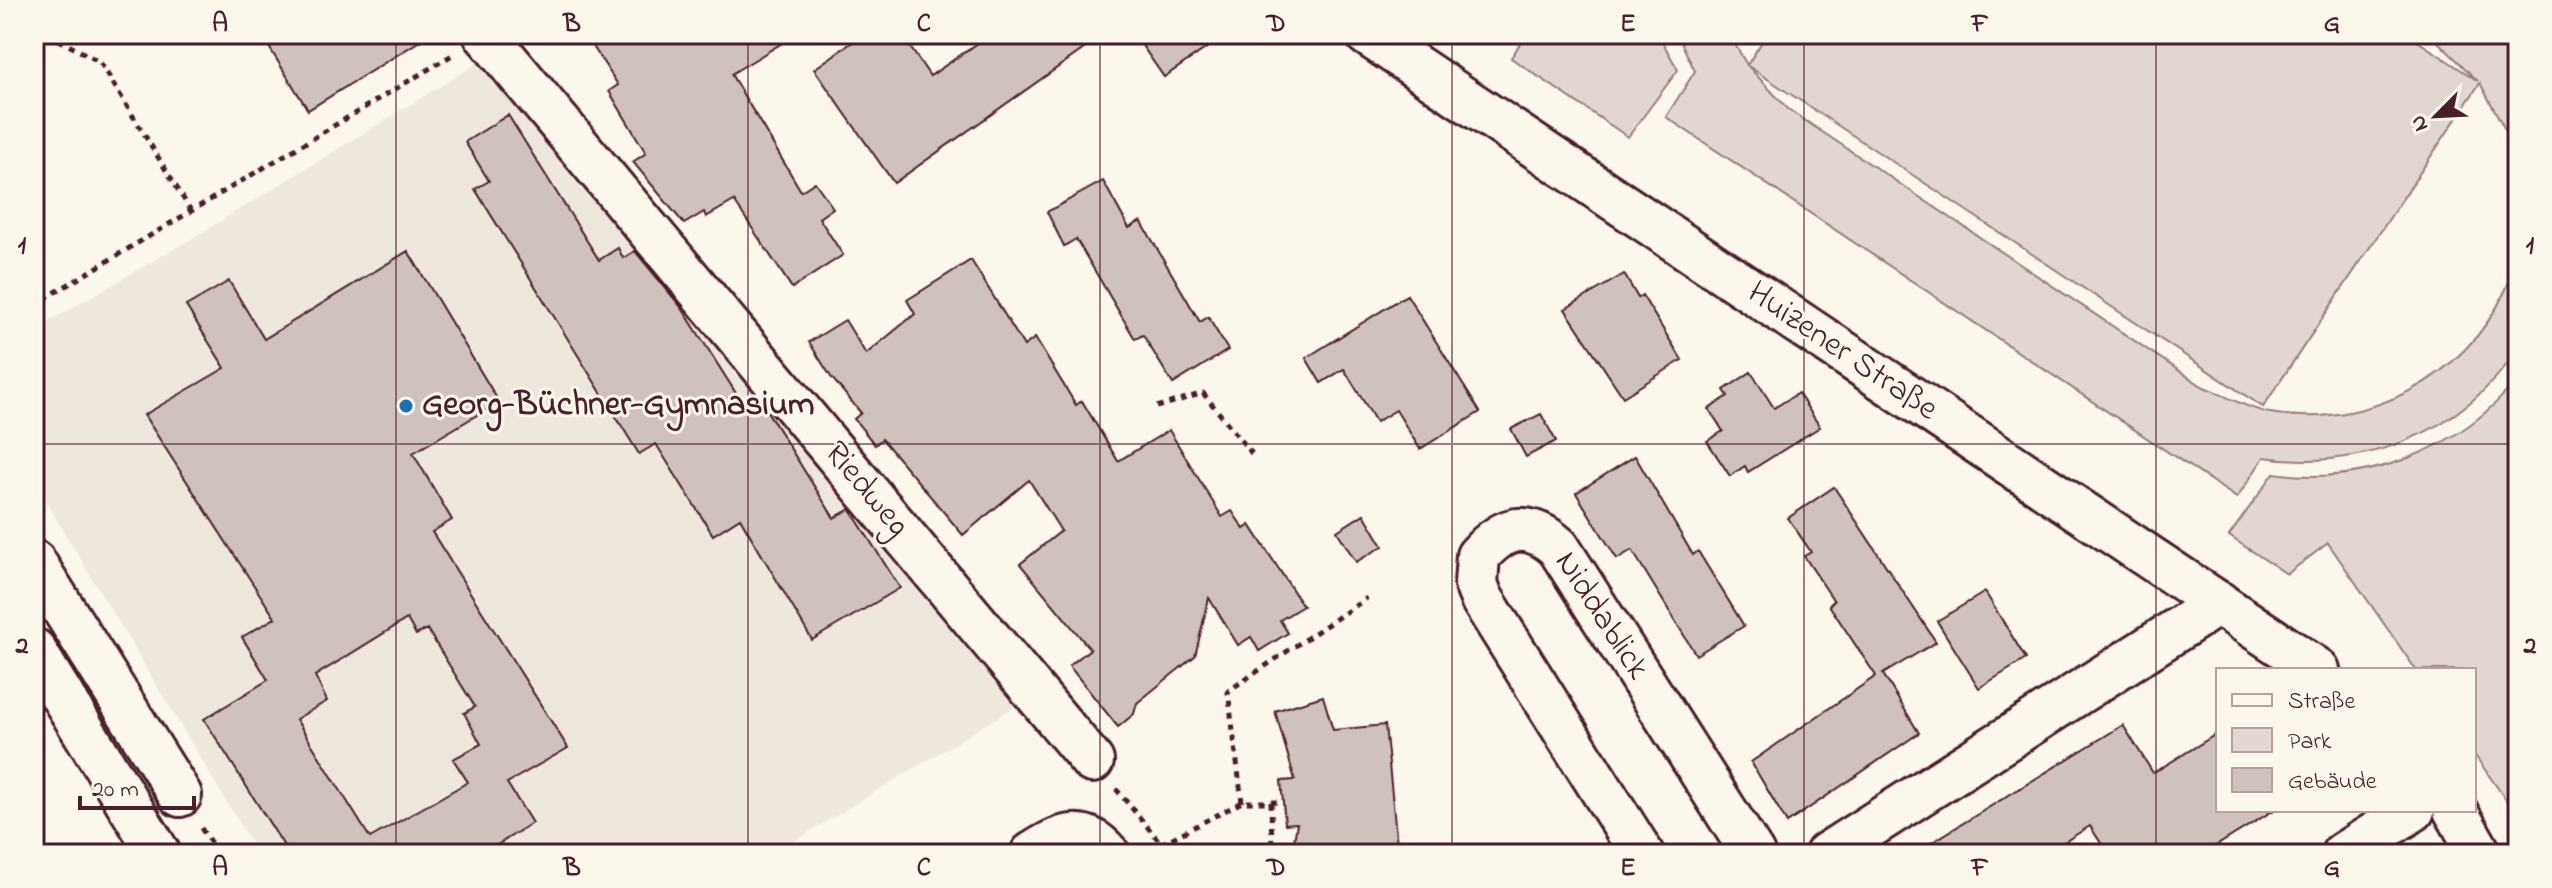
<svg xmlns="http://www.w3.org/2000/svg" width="2552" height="888" font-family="'Indie Flower',sans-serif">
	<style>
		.built { fill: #eee7de }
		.green { fill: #e2d7d0; stroke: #967b7e; stroke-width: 2 }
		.building { fill: #cfc2bc; stroke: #4a1f2b; stroke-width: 2; fill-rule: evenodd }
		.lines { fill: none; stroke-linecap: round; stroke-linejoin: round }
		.street-casing { stroke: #4a1f2b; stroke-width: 48 }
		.path { stroke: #4a1f2b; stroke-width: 5; stroke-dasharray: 6 6; stroke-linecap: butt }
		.street { stroke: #fbf7ec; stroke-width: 42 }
		.grid { fill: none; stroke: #4a1f2b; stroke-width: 2; stroke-opacity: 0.55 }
		.poi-dot { fill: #1f6fb2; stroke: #fbf7ec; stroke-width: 3 }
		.labels { text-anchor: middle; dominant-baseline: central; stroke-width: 6; stroke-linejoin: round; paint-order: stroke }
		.street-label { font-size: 34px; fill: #4a1f2b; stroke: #fbf7ec }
		.poi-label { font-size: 34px; font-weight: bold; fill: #4a1f2b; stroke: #fbf7ec; text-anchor: start }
		.neatline { fill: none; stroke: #4a1f2b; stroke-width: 3 }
		.grid-label { font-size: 26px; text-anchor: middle; font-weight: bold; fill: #4a1f2b }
	</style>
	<rect width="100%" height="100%" fill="#fbf7ec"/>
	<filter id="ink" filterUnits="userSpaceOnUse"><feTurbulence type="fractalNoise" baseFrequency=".0125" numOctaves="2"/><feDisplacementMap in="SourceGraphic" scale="16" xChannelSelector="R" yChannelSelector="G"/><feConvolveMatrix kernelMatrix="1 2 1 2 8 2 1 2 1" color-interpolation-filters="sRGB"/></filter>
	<g filter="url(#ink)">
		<!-- built -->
		<path class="built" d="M486 58 1026 700 773 854H258L34 482V330L193 238Z"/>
		<!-- green -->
		<g class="green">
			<path d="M1526 34H1658L1678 70 1628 137 1511 58Z"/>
			<path d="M1677 34H1729L1747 65 1767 34H2407L2478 81 2430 34H2511L2518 39V184L2514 146 2480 83 2263 407 1748 66 1788 109 2202 386C2224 395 2248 409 2270 413 2366 430 2466 379 2506 289 2513 274 2514 253 2518 236V349C2461 434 2364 471 2264 457L2237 498 1666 117 1695 71Z"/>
			<path d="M2518 378V817L2474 754V670H2416L2328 543 2287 574 2229 536 2274 473C2364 487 2462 450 2518 378Z"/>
		</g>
		<!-- building -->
		<g class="building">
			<path d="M261 34H431L308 110Z"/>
			<path d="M585 34H797L731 74 801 191 815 182 833 208 819 218 843 255 792 288 734 201 706 217 704 212 684 224 633 162 646 153 609 91 618 85Z"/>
			<path d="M864 34H901L930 76 991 34H1105L894 183 814 69Z"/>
			<path d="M1134 34H1227L1164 77Z"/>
			<path d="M508 115 599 260 618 248 623 258 635 251 682 308 746 409 760 400 834 518 850 509 900 588 812 640 740 518 713 535 656 444 639 454 475 189 489 181 465 142Z"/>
			<path d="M1103 181 1129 228 1141 221 1200 322 1208 317 1228 350 1173 384 1143 335 1135 339 1076 239 1064 246 1047 212Z"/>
			<path d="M408 251 499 402 413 453 452 520 432 532 568 748 507 783 532 823 483 854H289L204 719 268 680 242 637 275 618 144 415 225 368 186 306 229 281 264 339ZM407 619 416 635 427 629 475 707 464 713 481 744 453 759 468 782 370 838 296 719 327 701 315 676Z"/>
			<path d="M971 260 1024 346 1035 338 1076 405 1082 401 1118 461 1169 430 1222 517 1232 511 1244 529 1250 525 1303 606 1280 620 1288 633 1259 651 1251 637 1238 645 1209 598 1195 656 1137 703 1134 714 1118 727 1069 666 1090 649 1020 564 1061 531 1029 480 963 535 882 439 875 445 854 419 861 413 831 377 809 342 845 320 866 354 915 314 907 300Z"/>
			<path d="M1624 274 1638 298 1642 295 1682 360 1623 397 1565 309Z"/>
			<path d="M1407 295 1480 412 1420 449 1396 410 1376 422 1344 369 1321 383 1306 358Z"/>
			<path d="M1751 372 1774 408 1798 393 1820 427 1748 472 1745 466 1730 476 1707 441 1723 431 1709 409 1728 396 1724 390Z"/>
			<path d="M1541 414 1556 441 1526 457 1511 429Z"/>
			<path d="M1635 456 1693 555 1698 551 1744 626 1696 655 1632 550 1617 559 1576 493Z"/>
			<path d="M1834 487 1936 642 1883 674 1919 733 1787 823 1751 762 1876 676 1829 605 1834 601 1804 556 1811 552 1788 518Z"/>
			<path d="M1364 514 1383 546 1356 562 1337 531Z"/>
			<path d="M1985 592 2026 659 1979 688 1937 621Z"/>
			<path d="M1323 696 1333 730 1385 725 1398 854H1292L1297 823 1285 824 1281 781 1295 780 1275 711Z"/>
			<path d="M2123 725 2153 773 2218 733V810H2274L2203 854H2108L2090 826 2045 854H1913Z"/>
		</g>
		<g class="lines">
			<!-- street casing -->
			<g class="street-casing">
				<g id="street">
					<path d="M485 34 1092 761"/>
					<path d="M1367 34 2318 670"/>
					<path d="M34 562 180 795"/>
					<path d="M34 650 159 854"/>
					<path d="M2455 810 2480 854"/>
					<path d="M1032 854C1060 836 1083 824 1108 854"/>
					<path d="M1642 854 1482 599 1476 584 1478 556C1504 526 1527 520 1558 547L1753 854"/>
					<path d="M1827 854 2219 603"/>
					<path d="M2343 854 2413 810"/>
				</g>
			</g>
			<!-- path -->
			<g class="path">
				<path d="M48 34 100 62 191 211"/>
				<path d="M34 305 454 54"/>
				<path d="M1157 407 1203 393 1253 455"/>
				<path d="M1116 789 1170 854"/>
				<path d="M1242 802 1228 691 1367 598"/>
				<path d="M1271 802 1272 854"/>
				<path d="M201 828 218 854"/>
				<path d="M1161 844 1242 802H1283"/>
			</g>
			<!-- street -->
			<use href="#street" class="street"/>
		</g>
	</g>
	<!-- grid -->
	<path class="grid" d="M396 34V854M748 34V854M1100 34V854M1452 34V854M1804 34V854M2156 34V854M34 444H2518"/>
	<!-- markers -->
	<circle class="poi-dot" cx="406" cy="406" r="8"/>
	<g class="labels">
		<!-- street labels -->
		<g class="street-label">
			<text transform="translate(1842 352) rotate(34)">Huizener Straße</text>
			<text transform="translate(866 490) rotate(50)">Riedweg</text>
			<text transform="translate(1601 616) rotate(57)">Niddablick</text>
		</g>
		<!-- poi labels -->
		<g class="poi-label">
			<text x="422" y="406">Georg-Büchner-Gymnasium</text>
		</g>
	</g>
	<!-- margin -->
	<rect width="2552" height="888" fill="none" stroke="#fbf7ec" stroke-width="88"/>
	<!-- legend -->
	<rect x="2216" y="668" width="260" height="144" fill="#fbf7ec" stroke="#b4a19f" stroke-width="2"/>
	<rect x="2232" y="694" width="40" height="12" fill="#fbf7ec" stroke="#b4a19f" stroke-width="2"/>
	<text x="2288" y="708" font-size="24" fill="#4a1f2b">Straße</text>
	<rect x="2232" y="728" width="40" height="24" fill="#e2d7d0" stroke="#b4a19f" stroke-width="2"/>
	<text x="2288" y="748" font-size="24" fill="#4a1f2b">Park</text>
	<rect x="2232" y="768" width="40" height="24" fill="#cfc2bc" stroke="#b4a19f" stroke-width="2"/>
	<text x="2288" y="788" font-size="24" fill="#4a1f2b">Gebäude</text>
	<!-- north arrow -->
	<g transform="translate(2436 116) rotate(246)" stroke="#fbf7ec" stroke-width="6" paint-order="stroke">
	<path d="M0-6L14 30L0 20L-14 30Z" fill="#4a1f2b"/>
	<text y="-12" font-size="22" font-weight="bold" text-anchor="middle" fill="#4a1f2b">N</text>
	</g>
	<!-- scale -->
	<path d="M80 796v12h114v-12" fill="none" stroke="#4a1f2b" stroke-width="4"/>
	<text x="92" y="796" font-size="24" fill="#4a1f2b" stroke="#fbf7ec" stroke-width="6" paint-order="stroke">20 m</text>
	<rect x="44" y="44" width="2464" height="800" class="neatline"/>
	<g class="grid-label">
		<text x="220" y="31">A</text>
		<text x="572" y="31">B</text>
		<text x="924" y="31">C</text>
		<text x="1276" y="31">D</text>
		<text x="1628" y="31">E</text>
		<text x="1980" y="31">F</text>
		<text x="2332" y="31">G</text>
		<text x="22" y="253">1</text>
		<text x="2530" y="253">1</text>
		<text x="22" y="653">2</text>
		<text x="2530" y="653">2</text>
		<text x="220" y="875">A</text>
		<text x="572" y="875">B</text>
		<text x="924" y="875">C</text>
		<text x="1276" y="875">D</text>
		<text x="1628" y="875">E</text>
		<text x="1980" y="875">F</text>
		<text x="2332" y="875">G</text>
	</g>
</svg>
